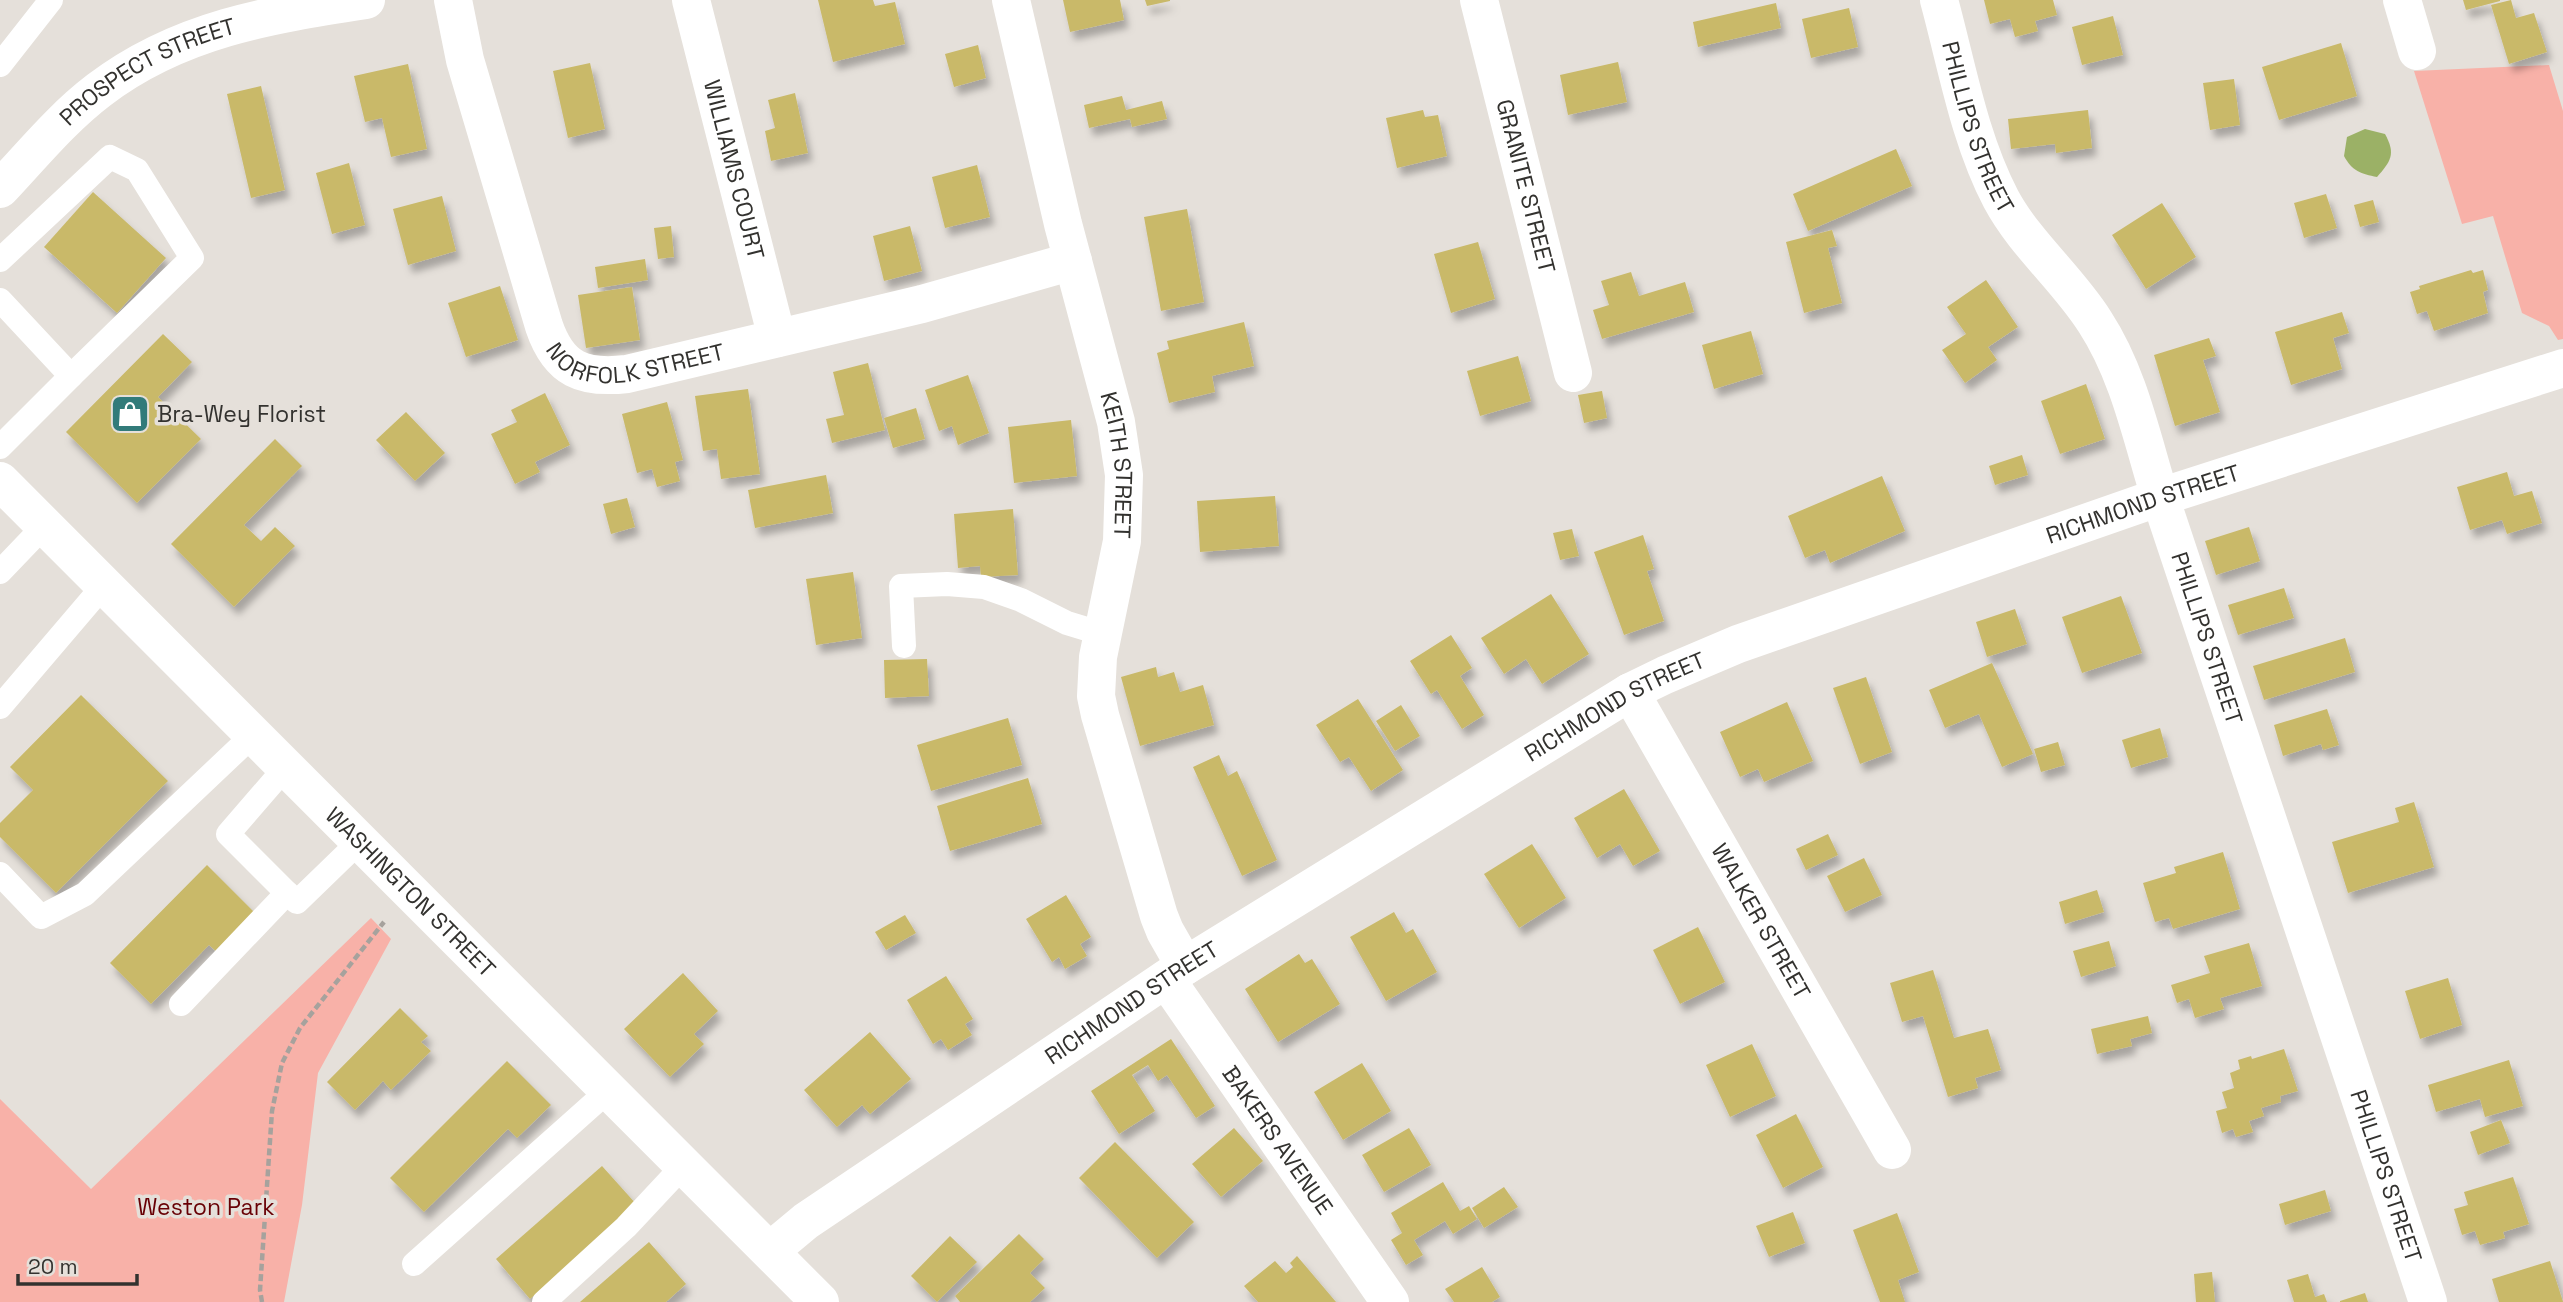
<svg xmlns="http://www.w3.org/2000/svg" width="2563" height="1302" font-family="'Space Grotesk',sans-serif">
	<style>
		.green { fill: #f8b1a8 }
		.water { fill: #9bb166 }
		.building { fill: #c9b969; filter: url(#shadow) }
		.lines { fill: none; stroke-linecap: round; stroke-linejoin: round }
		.path { stroke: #a6a29d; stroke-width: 4.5; stroke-dasharray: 7 3.5; stroke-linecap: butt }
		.service { stroke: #fff; stroke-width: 24 }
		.minor { stroke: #fff; stroke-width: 38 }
		.primary { stroke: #fff; stroke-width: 38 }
		.labels { text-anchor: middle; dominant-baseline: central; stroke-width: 7; stroke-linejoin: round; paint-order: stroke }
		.street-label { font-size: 23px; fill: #33322f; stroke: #e5e0da }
		.poi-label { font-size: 23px; fill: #33322f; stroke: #e5e0da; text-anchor: start }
		.park-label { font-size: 23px; fill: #680005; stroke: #e5e0da }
	</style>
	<defs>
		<filter id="shadow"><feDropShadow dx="4.5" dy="8" stdDeviation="3.5" flood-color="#0004"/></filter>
	</defs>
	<rect width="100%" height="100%" fill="#e5e0da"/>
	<!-- green -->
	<g class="green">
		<path d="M2549 65 2563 111V339L2558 340 2549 326 2522 313 2493 216 2462 224 2414 71Z"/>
		<path d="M371 918 391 939 318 1073 302 1205 284 1302H0V1099L91 1189Z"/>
	</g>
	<!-- water -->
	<path class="water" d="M2365 129 2385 134C2396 154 2391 161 2377 177 2361 174 2352 171 2344 156L2347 137Z"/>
	<!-- building -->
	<g class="building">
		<path d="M818 0H873L875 6 895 2 905 44 833 62Z"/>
		<path d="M1063 0H1120L1124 20 1070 32Z"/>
		<path d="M1145 0H1170V1L1147 6Z"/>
		<path d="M1984 0H2053L2057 15 2035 21 2038 31 2015 37 2010 19 1990 24Z"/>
		<path d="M2463 0H2500V1L2466 10Z"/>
		<path d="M2511 0 2516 18 2534 13 2547 52 2509 64 2491 5Z"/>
		<path d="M1776 3 1781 28 1698 47 1693 22Z"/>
		<path d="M1849 8 1858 47 1811 58 1802 19Z"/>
		<path d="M2113 16 2123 55 2082 65 2072 27Z"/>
		<path d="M2341 43 2357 96 2279 120 2262 67Z"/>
		<path d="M978 45 986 78 954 87 945 54Z"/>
		<path d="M1618 62 1627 102 1568 115 1560 75Z"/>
		<path d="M590 63 605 129 568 138 553 71Z"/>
		<path d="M408 64 427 149 391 157 382 118 365 122 354 76Z"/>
		<path d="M2234 79 2240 125 2210 130 2203 83Z"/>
		<path d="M261 86 285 190 251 198 227 94Z"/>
		<path d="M795 93 808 153 771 161 765 131 775 128 768 100Z"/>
		<path d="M1122 96 1126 110 1162 101 1167 119 1132 127 1130 119 1089 128 1084 105Z"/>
		<path d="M1423 110 1425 117 1438 115 1447 156 1397 168 1386 118Z"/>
		<path d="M2088 110 2092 148 2056 153 2055 144 2011 149 2008 119Z"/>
		<path d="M1896 149 1912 186 1808 231 1793 194Z"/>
		<path d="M349 163 365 225 332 234 316 173Z"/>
		<path d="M977 165 990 217 945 228 932 177Z"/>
		<path d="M93 192 166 258 117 313 44 247Z"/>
		<path d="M2326 194 2337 228 2304 238 2294 203Z"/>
		<path d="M442 196 456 251 408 265 393 209Z"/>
		<path d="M2373 200 2379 222 2360 227 2354 205Z"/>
		<path d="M2162 203 2196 257 2146 289 2112 235Z"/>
		<path d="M1187 209 1204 302 1161 311 1144 217Z"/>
		<path d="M671 226 674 257 658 259 654 228Z"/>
		<path d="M910 226 922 271 884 281 873 236Z"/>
		<path d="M1832 230 1837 246 1828 248 1842 303 1804 313 1786 242Z"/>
		<path d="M1478 242 1495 299 1451 313 1434 254Z"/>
		<path d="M645 259 648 280 598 288 595 267Z"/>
		<path d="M2471 270 2473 273 2483 270 2488 290 2483 292 2488 313 2434 331 2427 311 2417 314 2410 292 2420 289 2419 286Z"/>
		<path d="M1631 272 1639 296 1685 282 1694 312 1602 339 1593 310 1609 305 1601 281Z"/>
		<path d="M1986 280 2018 327 1988 347 1997 360 1965 383 1942 350 1966 334 1947 307Z"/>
		<path d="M500 286 518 340 466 357 448 303Z"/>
		<path d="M632 287 640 340 586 348 578 295Z"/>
		<path d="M2342 312 2349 333 2333 338 2342 369 2291 385 2275 332Z"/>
		<path d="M1244 322 1254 366 1212 376 1215 392 1169 403 1157 353 1169 349 1167 341Z"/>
		<path d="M1751 331 1763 374 1714 389 1702 345Z"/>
		<path d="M163 334 192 362 158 397 201 439 137 503 66 432Z"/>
		<path d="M2209 338 2216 356 2203 360 2220 412 2175 426 2154 355Z"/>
		<path d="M1518 356 1531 401 1480 416 1467 371Z"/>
		<path d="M868 363 885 430 832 443 826 419 844 415 833 372Z"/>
		<path d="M968 375 989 433 958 445 952 426 939 431 925 390Z"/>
		<path d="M2086 384 2105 439 2060 454 2041 401Z"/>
		<path d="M748 389 760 474 721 479 717 449 703 451 695 396Z"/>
		<path d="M1602 391 1607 418 1584 423 1578 395Z"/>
		<path d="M545 393 570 445 535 462 540 472 515 484 491 434 517 422 511 410Z"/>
		<path d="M667 402 683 460 675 462 680 481 657 487 652 469 637 473 622 414Z"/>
		<path d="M916 408 925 439 893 448 884 418Z"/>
		<path d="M406 412 445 453 415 481 376 440Z"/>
		<path d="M1071 420 1077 476 1014 483 1008 427Z"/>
		<path d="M275 439 302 466 244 525 261 541 275 527 295 546 234 607 171 544Z"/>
		<path d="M2022 455 2028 475 1995 485 1989 466Z"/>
		<path d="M2507 472 2514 496 2532 491 2542 523 2507 534 2502 520 2470 530 2457 487Z"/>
		<path d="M826 475 833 513 755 528 748 490Z"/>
		<path d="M1882 476 1905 531 1830 563 1825 550 1805 558 1788 516Z"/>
		<path d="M1275 496 1279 546 1200 552 1197 501Z"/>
		<path d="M627 498 635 527 611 534 603 504Z"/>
		<path d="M1013 509 1018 575 981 577 980 566 958 568 954 514Z"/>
		<path d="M2249 527 2260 561 2216 575 2205 541Z"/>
		<path d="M1572 529 1579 556 1560 560 1553 533Z"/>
		<path d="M1643 535 1654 569 1647 571 1664 621 1624 635 1594 552Z"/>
		<path d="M853 572 862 638 816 645 806 579Z"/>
		<path d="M2284 588 2294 618 2238 635 2228 605Z"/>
		<path d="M1551 594 1589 654 1542 684 1526 659 1504 674 1481 638Z"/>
		<path d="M2121 596 2142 653 2082 673 2062 617Z"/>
		<path d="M2015 609 2027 644 1987 657 1976 622Z"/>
		<path d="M1451 635 1472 668 1460 676 1484 715 1462 729 1437 690 1431 694 1410 661Z"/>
		<path d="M2345 638 2355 672 2264 700 2253 666Z"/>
		<path d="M927 659 929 696 885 698 884 660Z"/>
		<path d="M1992 663 2033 754 2002 767 1979 714 1945 728 1929 690Z"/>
		<path d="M1156 667 1158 677 1174 672 1180 692 1203 685 1214 725 1140 746 1121 677Z"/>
		<path d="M1866 677 1892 752 1860 764 1833 688Z"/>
		<path d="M81 695 168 781 56 893 0 837V823L33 790 10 767Z"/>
		<path d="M1358 699 1403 770 1371 791 1349 757 1340 762 1316 725Z"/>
		<path d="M1787 702 1813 761 1764 782 1758 769 1740 777 1720 732Z"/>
		<path d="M1401 705 1420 736 1395 751 1376 721Z"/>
		<path d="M2327 709 2339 745 2323 750 2321 744 2283 756 2274 725Z"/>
		<path d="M1008 718 1022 765 931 791 917 745Z"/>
		<path d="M2160 728 2168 757 2131 768 2122 740Z"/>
		<path d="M2058 742 2065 765 2041 772 2034 749Z"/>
		<path d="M1219 755 1228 776 1237 771 1277 860 1242 876 1193 767Z"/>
		<path d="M1028 778 1042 824 950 851 937 806Z"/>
		<path d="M1624 789 1660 851 1633 866 1620 844 1597 858 1574 818Z"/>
		<path d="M2414 802 2434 867 2348 893 2332 842 2399 822 2395 808Z"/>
		<path d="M1828 834 1838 855 1806 870 1796 849Z"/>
		<path d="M1532 844 1566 898 1519 928 1484 874Z"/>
		<path d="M2223 852 2240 909 2173 929 2169 918 2155 922 2143 883 2176 873 2174 867Z"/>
		<path d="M1864 858 1882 895 1845 912 1827 876Z"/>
		<path d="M207 865 256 914 218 953 209 945 151 1004 110 963Z"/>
		<path d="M2097 890 2104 912 2065 924 2059 902Z"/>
		<path d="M1066 895 1091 937 1080 944 1087 956 1065 969 1059 957 1052 962 1026 919Z"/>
		<path d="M1394 912 1406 933 1413 929 1437 972 1386 1001 1350 937Z"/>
		<path d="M905 915 916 933 886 950 875 932Z"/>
		<path d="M1698 927 1725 982 1680 1004 1653 950Z"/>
		<path d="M2109 941 2116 966 2081 977 2073 951Z"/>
		<path d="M2249 943 2262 986 2220 998 2224 1009 2195 1018 2189 999 2177 1003 2171 985 2210 973 2204 956Z"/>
		<path d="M1299 954 1305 963 1312 959 1340 1004 1278 1042 1245 989Z"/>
		<path d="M1933 970 1954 1038 1988 1029 2001 1070 1975 1078 1978 1088 1948 1097 1923 1016 1902 1022 1890 983Z"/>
		<path d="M683 973 718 1011 694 1034 704 1044 670 1077 624 1029Z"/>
		<path d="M946 976 973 1019 965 1024 972 1035 948 1050 941 1039 933 1044 907 1000Z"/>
		<path d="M2448 978 2462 1025 2420 1039 2405 991Z"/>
		<path d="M400 1008 428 1036 421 1042 431 1051 391 1090 383 1081 355 1110 327 1082Z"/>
		<path d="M2148 1016 2152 1033 2130 1039 2132 1046 2097 1054 2091 1029Z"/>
		<path d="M870 1032 911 1079 870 1114 862 1105 837 1127 804 1090Z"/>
		<path d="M1171 1039 1215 1106 1196 1118 1167 1075 1158 1081 1148 1065 1132 1075 1155 1111 1119 1134 1091 1091Z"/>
		<path d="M1752 1044 1776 1096 1730 1117 1706 1065Z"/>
		<path d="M2284 1049 2298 1091 2280 1096 2281 1102 2261 1108 2264 1116 2249 1121 2253 1132 2236 1137 2233 1129 2222 1133 2216 1111 2227 1108 2222 1092 2234 1088 2230 1073 2240 1069 2238 1060 2251 1056 2252 1059Z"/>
		<path d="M2509 1060 2523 1106 2485 1117 2480 1099 2436 1112 2428 1085Z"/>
		<path d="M507 1061 551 1105 517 1138 508 1129 424 1212 390 1178Z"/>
		<path d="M1362 1063 1391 1111 1343 1140 1314 1092Z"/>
		<path d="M1796 1114 1823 1167 1783 1188 1756 1135Z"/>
		<path d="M2501 1120 2510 1143 2478 1155 2470 1132Z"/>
		<path d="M1234 1128 1263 1161 1221 1197 1192 1164Z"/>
		<path d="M1409 1128 1431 1165 1384 1192 1362 1155Z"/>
		<path d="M1115 1142 1194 1222 1157 1258 1079 1178Z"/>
		<path d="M602 1166 637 1205 530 1299 496 1259Z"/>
		<path d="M2513 1177 2529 1224 2503 1232 2505 1238 2480 1245 2475 1231 2462 1235 2454 1209 2468 1205 2464 1192Z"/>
		<path d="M1443 1182 1460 1211 1469 1206 1477 1219 1453 1234 1445 1221 1414 1240 1423 1255 1406 1265 1391 1240 1402 1233 1391 1213Z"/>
		<path d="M1504 1187 1518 1207 1484 1228 1472 1208Z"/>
		<path d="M2325 1190 2331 1211 2285 1225 2279 1204Z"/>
		<path d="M1793 1212 1805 1243 1769 1257 1756 1226Z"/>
		<path d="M1897 1213 1919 1272 1898 1280 1905 1302H1880L1853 1230Z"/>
		<path d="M1019 1234 1044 1259 1030 1273 1045 1288 1030 1302H960L955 1296Z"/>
		<path d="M950 1236 977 1262 937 1302 911 1276Z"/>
		<path d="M649 1242 686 1284 666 1302H580Z"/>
		<path d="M1297 1256 1336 1302H1258L1244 1286 1275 1261 1286 1273 1293 1267 1290 1263Z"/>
		<path d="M2550 1261 2563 1302H2499L2492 1279Z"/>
		<path d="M1482 1267 1500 1297 1492 1302H1454L1445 1289Z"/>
		<path d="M2212 1272 2215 1302H2196L2194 1274Z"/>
		<path d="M2308 1274 2315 1297 2324 1294 2327 1302H2294L2287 1280Z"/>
		<path d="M2365 1293 2368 1302H2340V1301Z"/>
	</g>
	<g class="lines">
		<!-- path -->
		<path class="path" d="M262 1302 260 1290 272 1111 282 1063 300 1028 384 922"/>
		<!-- service -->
		<g class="service">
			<path d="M0 65 51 0"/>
			<path d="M0 260 110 157 137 170 192 258 71 376"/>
			<path d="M0 300 71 376 0 447"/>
			<path d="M0 572 45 525"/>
			<path d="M904 646 901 586 947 584 984 587 1021 600 1067 623 1103 634"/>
			<path d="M0 707 104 585"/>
			<path d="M286 767 228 834 287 893 297 902 361 840"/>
			<path d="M0 874 41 917 85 894 254 734"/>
			<path d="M181 1004 287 893"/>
			<path d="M414 1264 609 1090"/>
			<path d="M544 1302 626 1227 684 1165"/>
		</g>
		<!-- minor -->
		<g class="minor">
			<path id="s1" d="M453 0 465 60 544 326C559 370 583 379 627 374L922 304 1073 261"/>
			<path id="s2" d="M691 0 777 338"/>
			<path id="s3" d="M1011 0 1063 224 1116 422 1124 475 1122 541 1098 657 1096 696 1100 715 1159 916 1165 931 1185 966"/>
			<path id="s4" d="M1479 0 1573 373"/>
			<path id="s5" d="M1939 0C1957 66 1969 138 2001 199 2025 244 2068 279 2095 322 2129 374 2142 439 2160 497L2428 1302"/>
			<path d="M2402 0 2417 51"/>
			<path id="s6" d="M0 189C32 155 62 118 99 90 179 29 269 15 366 0"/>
			<path id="s7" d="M1630 692 1892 1150"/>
			<path id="s8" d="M1166 979 1390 1302"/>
			<path id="s9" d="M770 1251 806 1221 1185 966 1630 692 1665 675 1738 644 2160 497 2563 368"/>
		</g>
		<!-- primary -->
		<path class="primary" id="s10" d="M0 481 820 1302"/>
	</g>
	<!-- icons -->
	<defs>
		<g id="shop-square" transform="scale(2.0125)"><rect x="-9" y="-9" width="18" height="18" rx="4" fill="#327b7a" stroke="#e5e0da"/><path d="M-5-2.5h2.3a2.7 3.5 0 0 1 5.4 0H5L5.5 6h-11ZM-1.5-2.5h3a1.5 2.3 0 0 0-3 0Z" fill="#fff"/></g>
	</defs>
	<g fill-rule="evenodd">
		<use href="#shop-square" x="130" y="414"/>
	</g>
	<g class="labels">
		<!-- street labels -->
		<g class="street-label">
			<text stroke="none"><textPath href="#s6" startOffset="192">PROSPECT STREET</textPath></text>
			<text stroke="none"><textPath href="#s5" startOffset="133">PHILLIPS STREET</textPath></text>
			<text stroke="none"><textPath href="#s2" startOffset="175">WILLIAMS COURT</textPath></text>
			<text stroke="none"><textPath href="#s4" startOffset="192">GRANITE STREET</textPath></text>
			<text stroke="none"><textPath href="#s1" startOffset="452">NORFOLK STREET</textPath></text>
			<text stroke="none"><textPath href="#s3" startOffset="478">KEITH STREET</textPath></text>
			<text stroke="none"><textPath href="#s9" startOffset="1573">RICHMOND STREET</textPath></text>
			<text stroke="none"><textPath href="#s5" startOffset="700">PHILLIPS STREET</textPath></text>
			<text stroke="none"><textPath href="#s9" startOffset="1006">RICHMOND STREET</textPath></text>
			<text stroke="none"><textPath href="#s10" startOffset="581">WASHINGTON STREET</textPath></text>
			<text stroke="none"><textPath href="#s7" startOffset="264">WALKER STREET</textPath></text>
			<text stroke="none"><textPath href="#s9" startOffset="439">RICHMOND STREET</textPath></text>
			<text stroke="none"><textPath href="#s8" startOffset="196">BAKERS AVENUE</textPath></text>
			<text stroke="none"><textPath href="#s5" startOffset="1267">PHILLIPS STREET</textPath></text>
		</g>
		<!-- poi labels -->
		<g class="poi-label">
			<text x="157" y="414">Bra-Wey Florist</text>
		</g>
		<!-- park labels -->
		<g class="park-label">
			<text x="206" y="1207">Weston Park</text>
		</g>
	</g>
	<!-- scale -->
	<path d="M18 1274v10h119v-10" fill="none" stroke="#33322f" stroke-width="3.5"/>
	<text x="28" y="1274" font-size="21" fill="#33322f" stroke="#e5e0da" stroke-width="5" paint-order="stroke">20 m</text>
</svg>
